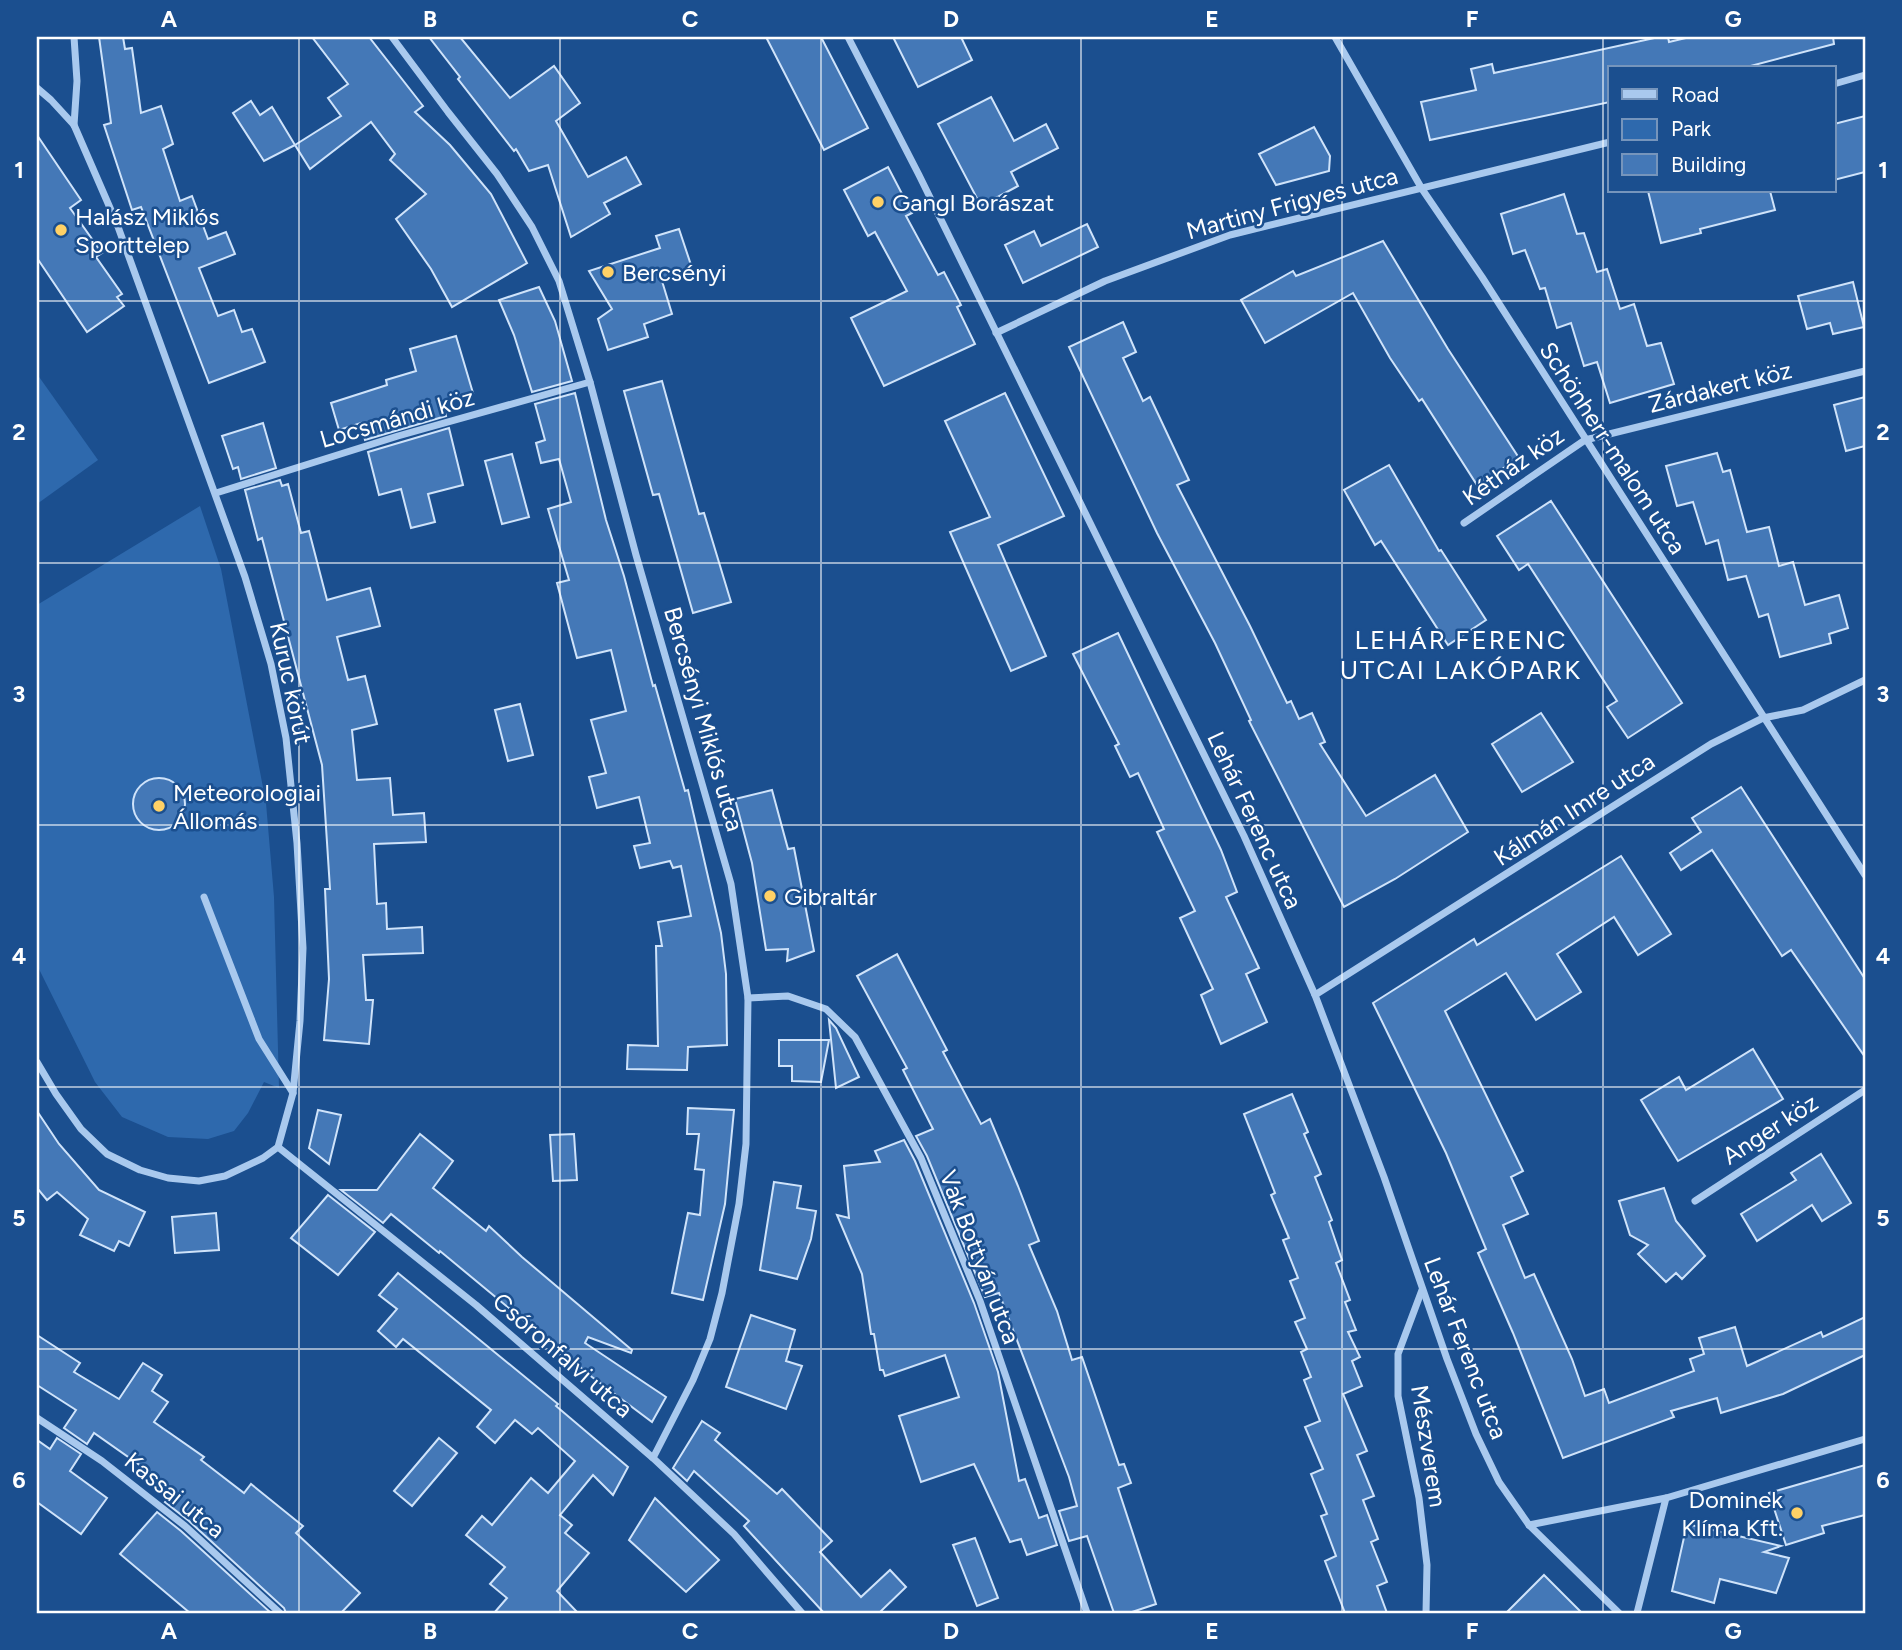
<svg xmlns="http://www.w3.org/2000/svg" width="1902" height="1650" font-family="Figtree,sans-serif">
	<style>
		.green { fill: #2e69ad }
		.building { fill: #4478b7; stroke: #cfe3fa; stroke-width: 2 }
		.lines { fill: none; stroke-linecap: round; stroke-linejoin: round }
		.street { stroke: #a9c9ee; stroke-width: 7 }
		.grid { fill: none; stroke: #fff; stroke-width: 2; stroke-opacity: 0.55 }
		.poi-dot { fill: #ffd166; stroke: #1b4f8f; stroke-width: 2.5 }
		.labels { text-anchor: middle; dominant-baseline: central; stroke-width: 5; stroke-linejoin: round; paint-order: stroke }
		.poi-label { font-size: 24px; fill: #fff; stroke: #1b4f8f; text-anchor: start }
		.street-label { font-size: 24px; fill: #fff; stroke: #1b4f8f }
		.neighbourhood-label { font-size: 26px; letter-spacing: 2px; fill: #fff; stroke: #1b4f8f }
		.neatline { fill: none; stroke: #fff; stroke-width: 2.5 }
		.grid-label { font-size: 23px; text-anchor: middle; font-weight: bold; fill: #fff }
	</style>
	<rect width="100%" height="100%" fill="#1b4f8f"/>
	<!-- green -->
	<g class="green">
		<path d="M37 374 98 460 37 504Z"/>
		<path d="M200 506 221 569 266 803 274 897 279 1088 264 1082 248 1113 234 1131 208 1139 168 1137 122 1117 95 1082 37 965V605Z"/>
	</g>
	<!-- building -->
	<g class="building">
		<path d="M99 37H123L125 49 132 48 141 113 161 106 173 144 163 149 180 201 192 196 208 239 226 232 235 254 199 268 218 316 234 310 242 332 252 329 265 362 209 383 141 207 132 210 104 125 111 123Z"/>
		<path d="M312 37H369L423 106 415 112 450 145 491 194 527 263 452 307 431 269 396 219 426 194 390 160 395 154 371 122 310 169 295 145 341 116 328 98 348 84Z"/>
		<path d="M429 37H460L510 98 554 66 580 103 556 121 588 177 626 157 641 184 604 203 610 214 571 237 548 165 529 171 516 149 514 151 458 79 460 77Z"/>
		<path d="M766 37H821L868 128 824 150Z"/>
		<path d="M893 37H961L972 60 918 87Z"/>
		<path d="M1659 37H1668L1669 42 1690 37H1833L1834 44 1743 68H1610V102L1430 140 1421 102 1476 90 1471 69 1492 64 1494 73Z"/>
		<path d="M991 97 1014 141 1046 124 1058 148 1011 172 1018 186 981 206 938 124Z"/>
		<path d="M251 101 260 115 272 107 295 145 264 161 233 113Z"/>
		<path d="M1865 116V172L1834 180V124Z"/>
		<path d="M1314 127 1330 156 1329 171 1276 185 1259 154Z"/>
		<path d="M37 135 81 200 70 208 102 253 96 257 122 294 117 297 124 306 87 332 37 258Z"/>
		<path d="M888 167 912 213 906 216 938 275 944 272 961 305 957 307 975 344 884 386 851 318 907 291 875 232 868 236 844 190Z"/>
		<path d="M1648 191H1770L1775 210 1700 229 1701 233 1661 243Z"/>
		<path d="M1564 194 1577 234 1584 233 1597 272 1607 269 1620 309 1634 304 1647 346 1661 343 1674 384 1610 403 1597 362 1584 366 1571 323 1557 328 1545 288 1540 289 1525 250 1513 254 1501 214Z"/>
		<path d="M1087 224 1098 247 1023 283 1005 245 1034 231 1041 246Z"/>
		<path d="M679 229 693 271 662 281 672 314 644 324 648 337 608 350 598 319 612 309 589 271 660 248 656 236Z"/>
		<path d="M1383 241 1448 349 1519 458 1477 485 1422 399 1419 401 1390 358 1353 293 1265 343 1241 300 1293 271 1296 276Z"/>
		<path d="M1853 282 1864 327 1833 334 1830 323 1807 329 1798 296Z"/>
		<path d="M539 287 555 321 572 381 532 392 514 335 499 300Z"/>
		<path d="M1123 322 1136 352 1123 358 1143 401 1150 397 1189 480 1177 485 1250 626 1287 703 1291 701 1299 719 1312 713 1325 742 1320 744 1366 816 1435 775 1468 832 1395 879 1344 907 1249 721 1251 720 1215 643 1157 533 1069 347Z"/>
		<path d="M456 336 473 393 442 402 446 416 365 440 361 423 339 430 331 403 387 385 386 380 416 371 410 349Z"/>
		<path d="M662 381 699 514 704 513 731 602 693 613 659 494 653 495 624 391Z"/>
		<path d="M575 393 606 520 624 576 653 686 655 685 685 791 688 790 721 933 726 974 727 1045 688 1047 687 1070 627 1069 628 1045 658 1046 656 946H662L658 922 691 916 681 866 673 868 670 861 640 868 634 846 650 843 639 797 597 808 589 777 606 773 591 720 626 711 611 650 577 658 557 583 569 580 548 509 571 502 559 459 541 463 536 443 545 440 535 404Z"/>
		<path d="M1005 393 1064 516 998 545 1046 656 1011 671 950 532 990 517 945 421Z"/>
		<path d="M1865 397V446L1846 451 1834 405Z"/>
		<path d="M263 423 276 468 241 479 238 467 233 469 222 436Z"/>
		<path d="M449 428 463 485 428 494 435 522 411 528 401 489 379 495 368 452Z"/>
		<path d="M1717 453 1723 472 1730 470 1747 532 1769 527 1779 566 1793 562 1805 605 1839 595 1848 628 1829 634 1831 643 1780 657 1768 614 1759 617 1746 576 1728 580 1718 540 1706 544 1693 502 1677 506 1666 466Z"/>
		<path d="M512 454 529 517 502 524 485 461Z"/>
		<path d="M1389 465 1439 551 1441 550 1486 620 1448 645 1381 541 1375 545 1344 490Z"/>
		<path d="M280 480 282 486 288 484 301 533 309 531 327 600 370 588 380 626 337 637 348 680 365 676 377 724 352 730 357 780 390 778 393 815 424 813 426 842 374 844 377 904 386 903 387 929 422 927 423 953 363 955 366 1000H373L369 1044 324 1040 329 979 325 889H330L322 765 262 538 258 540 245 490Z"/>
		<path d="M1551 501 1682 703 1628 738 1607 707 1617 701 1528 564 1519 570 1497 536Z"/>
		<path d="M1118 633 1221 850 1237 892 1226 897 1259 968 1246 974 1267 1022 1221 1044 1201 995 1213 989 1180 918 1195 911 1157 832 1164 829 1138 773 1130 777 1115 746 1119 744 1073 654Z"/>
		<path d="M520 704 533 755 508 761 495 710Z"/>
		<path d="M1541 713 1573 762 1522 792 1492 744Z"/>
		<circle cx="159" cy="804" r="26"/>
		<path d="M1741 787 1865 979V1057L1791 950 1782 956 1712 850 1681 870 1670 853 1701 832 1692 818Z"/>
		<path d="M772 790 788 849 794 848 814 951 787 961 788 949 766 950 752 863 735 799Z"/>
		<path d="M1621 856 1671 934 1638 955 1614 917 1557 954 1581 992 1536 1020 1506 973 1445 1011 1523 1171 1511 1177 1528 1214 1503 1225 1525 1278 1534 1274 1572 1359 1585 1396 1604 1389 1609 1403 1694 1371 1690 1359 1704 1354 1699 1338 1735 1327 1747 1366 1821 1332 1823 1337 1865 1317V1355L1783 1394 1721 1413 1717 1398 1671 1411 1674 1417 1563 1458 1513 1333 1478 1253 1486 1249 1446 1153 1373 1003 1474 939 1477 945Z"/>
		<path d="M897 954 947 1050 943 1052 981 1124 990 1119 1018 1186 1039 1241 1029 1245 1057 1311 1072 1360 1082 1357 1119 1465 1124 1464 1131 1483 1118 1488 1156 1604 1129 1613H1114L1087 1536 1069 1541 1059 1511 1077 1506 1069 1477 999 1293 985 1297 927 1156 916 1136 933 1129 903 1070 907 1068 857 976Z"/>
		<path d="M829 1020 836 1028 859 1077 836 1088Z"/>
		<path d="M779 1040H829L821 1082 792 1081V1066H779Z"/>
		<path d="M1753 1049 1783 1099 1678 1161 1641 1100 1679 1077 1686 1090Z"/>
		<path d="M1292 1094 1308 1132 1304 1134 1321 1174 1315 1177 1332 1220 1329 1222 1342 1260 1336 1263 1350 1300 1345 1302 1356 1330 1348 1332 1360 1357 1352 1361 1362 1386 1343 1394 1367 1451 1357 1455 1374 1496 1363 1500 1378 1539 1371 1542 1387 1582 1377 1586 1387 1613H1345L1325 1561 1336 1556 1321 1516 1327 1514 1311 1474 1323 1469 1305 1427 1320 1421 1304 1380 1311 1377 1301 1352 1307 1349 1295 1322 1305 1318 1290 1281 1298 1278 1283 1240 1289 1238 1271 1195 1275 1193 1244 1114Z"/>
		<path d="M688 1108 734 1110 725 1204 703 1300 672 1293 688 1213 700 1215 704 1170 695 1169 699 1134H687Z"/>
		<path d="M318 1110 341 1115 329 1164 309 1148Z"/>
		<path d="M37 1111 59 1144 99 1190 145 1212 129 1246 119 1241 114 1251 80 1235 88 1219 57 1192 47 1200 37 1188Z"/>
		<path d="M420 1134 453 1161 433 1188 486 1231 489 1226 522 1257 632 1350 631 1353 588 1337 585 1343 666 1397 652 1422 592 1377 440 1251 439 1253 391 1214 383 1223 341 1190H377Z"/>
		<path d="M574 1134 577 1180 553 1181 550 1135Z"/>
		<path d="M904 1140 915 1161 974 1303 998 1372 1019 1481 1025 1479 1039 1518 1047 1515 1057 1545 1027 1555 1021 1539 1010 1542 974 1464 921 1482 899 1416 959 1397 945 1355 885 1376 883 1370H880L874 1334H871L862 1274 837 1215 849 1218 844 1166 880 1162 875 1151Z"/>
		<path d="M1821 1154 1851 1203 1822 1221 1812 1205 1757 1241 1741 1214 1796 1180 1791 1173Z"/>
		<path d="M774 1182 801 1186 797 1208 816 1211 811 1239 797 1279 760 1270Z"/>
		<path d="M1664 1188 1676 1221 1705 1256 1682 1279 1676 1273 1666 1282 1638 1254 1648 1245 1630 1235 1619 1201Z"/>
		<path d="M328 1195 375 1232 338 1275 291 1238Z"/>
		<path d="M216 1213 219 1250 175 1253 172 1217Z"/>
		<path d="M398 1273 558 1404 556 1406 628 1467 613 1495 593 1475 560 1515 572 1525 565 1533 589 1553 557 1591 578 1613H494L507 1598 490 1584 505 1567 466 1535 482 1516 492 1525 531 1478 548 1493 575 1461 538 1428 532 1434 515 1420 495 1443 477 1427 491 1410 403 1339 396 1347 378 1331 397 1309 379 1295Z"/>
		<path d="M751 1315 795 1330 786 1361 802 1366 786 1409 726 1387Z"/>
		<path d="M37 1335 80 1363 74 1372 119 1399 143 1363 162 1375 152 1391 168 1402 154 1422 204 1457 201 1460 244 1493 251 1484 303 1526 296 1533 360 1593 341 1613H286L284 1608 189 1521 165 1502 173 1492 164 1484 165 1483 94 1433 87 1444 64 1428 76 1410 37 1385Z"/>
		<path d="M702 1421 720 1433 715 1440 777 1494 782 1489 832 1541 820 1552 861 1597 890 1570 906 1587 879 1613H824L744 1526 749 1521 694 1471 687 1481 673 1468Z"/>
		<path d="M57 1438 81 1454 70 1471 107 1498 81 1534 37 1502V1440L50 1449Z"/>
		<path d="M439 1438 457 1453 412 1506 394 1491Z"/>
		<path d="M1865 1465V1515L1822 1526 1824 1533 1786 1545 1769 1493Z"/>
		<path d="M655 1498 719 1560 686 1592 629 1540Z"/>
		<path d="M157 1512 181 1531 271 1613H190L120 1554Z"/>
		<path d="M1687 1524 1781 1546 1764 1552 1789 1558 1776 1593 1720 1579 1714 1603 1672 1591Z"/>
		<path d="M975 1538 998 1598 977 1606 953 1545Z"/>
		<path d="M1544 1575 1582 1613H1506Z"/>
	</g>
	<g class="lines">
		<!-- street -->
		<g class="street">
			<path d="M74 37 77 81 74 125"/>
			<path d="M392 37 448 112 497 174 532 227 559 281 590 382 636 555 731 884 748 998 746 1144 739 1204 722 1293 710 1339 693 1380 653 1458"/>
			<path d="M848 37 919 175 1244 836 1315 995 1384 1177 1447 1359 1476 1434 1499 1482 1529 1525 1619 1613"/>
			<path d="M1335 37 1422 189 1482 277 1865 875"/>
			<path d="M1834 84 1865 75"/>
			<path d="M37 88 51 100 74 125 117 224 245 577 271 664 286 738 297 843 303 948 300 1021 293 1093 278 1147 263 1158 225 1176 199 1181 168 1178 140 1170 107 1154 81 1129 56 1094 37 1062"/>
			<path d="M996 333 1105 281 1230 235 1610 142"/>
			<path d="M216 493 398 436 590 382"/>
			<path d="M1464 523 1585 440 1865 371"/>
			<path d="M204 897 259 1039 293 1093"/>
			<path d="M1315 995 1711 744 1763 718 1803 710 1865 680"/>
			<path d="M748 998 788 996 826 1009 855 1037 921 1158 980 1301 1087 1613"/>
			<path d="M278 1147 476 1305 653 1458 734 1534 802 1613"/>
			<path d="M1695 1201 1865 1090"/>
			<path d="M1422 1290 1398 1354V1396L1419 1498 1427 1565 1426 1613"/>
			<path d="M37 1418 102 1461 185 1526 280 1613"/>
			<path d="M1529 1525 1666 1498 1865 1439"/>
			<path d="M1637 1613 1666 1498"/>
		</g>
	</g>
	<!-- grid -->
	<path class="grid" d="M299 37V1613M560 37V1613M821 37V1613M1081 37V1613M1342 37V1613M1603 37V1613M37 301H1865M37 563H1865M37 825H1865M37 1087H1865M37 1349H1865"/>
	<!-- markers -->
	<g class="poi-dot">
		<circle cx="878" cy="202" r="7"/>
		<circle cx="61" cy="230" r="7"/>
		<circle cx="608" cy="272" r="7"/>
		<circle cx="159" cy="806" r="7"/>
		<circle cx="770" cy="896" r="7"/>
		<circle cx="1797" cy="1513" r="7"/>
	</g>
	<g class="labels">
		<!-- poi labels -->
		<g class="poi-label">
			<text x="892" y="202">Gangl Borászat</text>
			<text x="75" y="216">Halász Miklós<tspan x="75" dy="28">Sporttelep</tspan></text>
			<text x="622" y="272">Bercsényi</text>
			<text x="173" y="792">Meteorologiai<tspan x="173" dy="28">Állomás</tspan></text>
			<text x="784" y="896">Gibraltár</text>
			<text x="1783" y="1499" text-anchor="end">Dominek<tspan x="1783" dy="28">Klíma Kft.</tspan></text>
		</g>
		<!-- street labels -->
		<g class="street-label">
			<text transform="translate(1292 203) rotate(-15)">Martiny Frigyes utca</text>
			<text transform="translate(1720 387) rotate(-14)">Zárdakert köz</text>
			<text transform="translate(397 418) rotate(-16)">Locsmándi köz</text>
			<text transform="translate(1613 448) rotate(57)">Schönherr-malom utca</text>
			<text transform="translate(1513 466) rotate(-35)">Kétház köz</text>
			<text transform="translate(291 683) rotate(78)">Kuruc körút</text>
			<text transform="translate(704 719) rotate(74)">Bercsényi Miklós utca</text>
			<text transform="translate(1574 809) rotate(-33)">Kálmán Imre utca</text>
			<text transform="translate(1255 820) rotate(65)">Lehár Ferenc utca</text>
			<text transform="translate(1770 1129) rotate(-33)">Anger köz</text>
			<text transform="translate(980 1257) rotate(69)">Vak Bottyán utca</text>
			<text transform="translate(1466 1348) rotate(69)">Lehár Ferenc utca</text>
			<text transform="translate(563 1355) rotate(41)">Csóronfalvi utca</text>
			<text transform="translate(1429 1446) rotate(81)">Mészverem</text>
			<text transform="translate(175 1495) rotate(39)">Kassai utca</text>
		</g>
		<!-- neighbourhood labels -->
		<g class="neighbourhood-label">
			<text x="1461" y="640">LEHÁR FERENC<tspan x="1461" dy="30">UTCAI LAKÓPARK</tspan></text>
		</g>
	</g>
	<!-- border -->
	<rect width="1902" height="1650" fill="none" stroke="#1b4f8f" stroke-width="77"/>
	<!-- legend -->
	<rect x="1608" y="66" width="228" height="126" fill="#1b4f8f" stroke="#7695bc" stroke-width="2"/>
	<rect x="1622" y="89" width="35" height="10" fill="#a9c9ee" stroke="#7695bc" stroke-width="2"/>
	<text x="1671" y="102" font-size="21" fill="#ffffff">Road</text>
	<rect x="1622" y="119" width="35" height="21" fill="#2e69ad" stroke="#7695bc" stroke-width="2"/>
	<text x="1671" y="136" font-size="21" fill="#ffffff">Park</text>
	<rect x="1622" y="154" width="35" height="21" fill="#4478b7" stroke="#7695bc" stroke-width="2"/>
	<text x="1671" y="172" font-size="21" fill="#ffffff">Building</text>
	<rect x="38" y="38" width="1826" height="1574" class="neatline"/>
	<g class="grid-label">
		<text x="169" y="27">A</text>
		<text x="430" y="27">B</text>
		<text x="690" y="27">C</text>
		<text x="951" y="27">D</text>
		<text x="1212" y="27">E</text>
		<text x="1472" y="27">F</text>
		<text x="1733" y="27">G</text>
		<text x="19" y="178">1</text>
		<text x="1883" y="178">1</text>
		<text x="19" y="440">2</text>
		<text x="1883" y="440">2</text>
		<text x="19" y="702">3</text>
		<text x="1883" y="702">3</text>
		<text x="19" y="964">4</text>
		<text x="1883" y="964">4</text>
		<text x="19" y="1226">5</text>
		<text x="1883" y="1226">5</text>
		<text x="19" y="1488">6</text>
		<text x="1883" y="1488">6</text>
		<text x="169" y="1639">A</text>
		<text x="430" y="1639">B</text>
		<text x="690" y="1639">C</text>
		<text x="951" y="1639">D</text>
		<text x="1212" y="1639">E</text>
		<text x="1472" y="1639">F</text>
		<text x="1733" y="1639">G</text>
	</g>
</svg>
